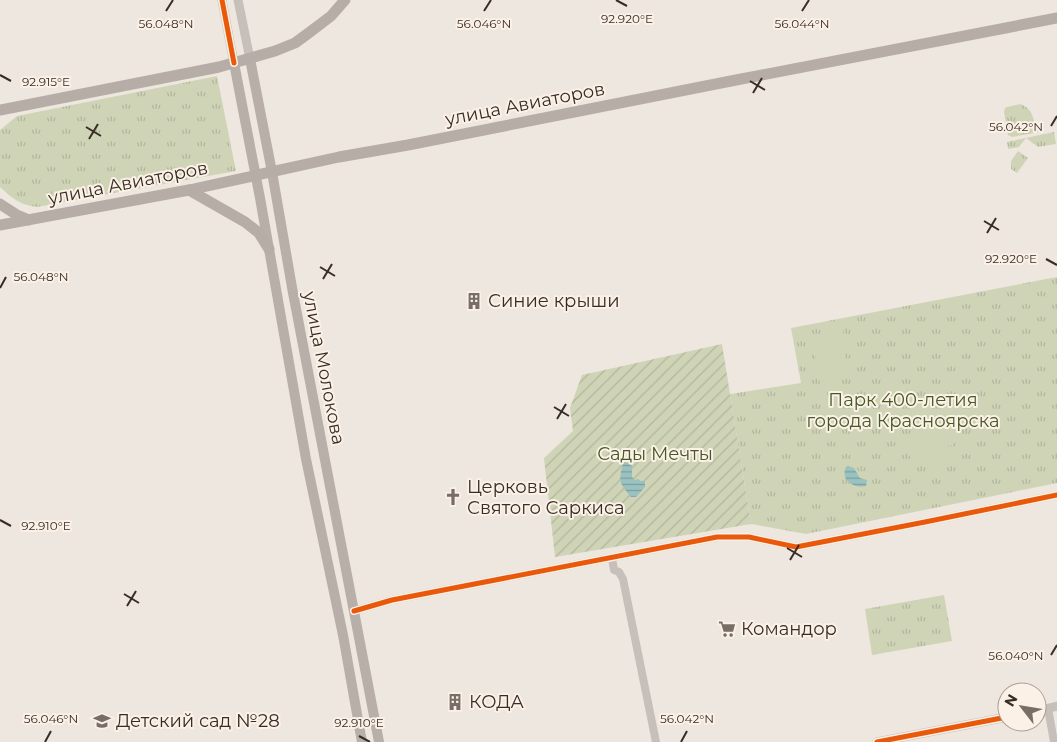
<svg xmlns="http://www.w3.org/2000/svg" width="1057" height="742" font-family="Montserrat,sans-serif">
	<style>
		.grass { fill: url(#grass-tufts) }
		.garden { fill: url(#garden-furrows) }
		.pitch { fill: #cfd4b7 }
		.water { fill: url(#water-rules) }
		.lines { fill: none; stroke-linecap: round; stroke-linejoin: round }
		.minor { stroke: #c7bfb9; stroke-width: 8 }
		.tertiary { stroke: #c7bfb9; stroke-width: 9 }
		.secondary { stroke: #b8afa9; stroke-width: 10 }
		.primary { stroke: #b6ada7; stroke-width: 11 }
		.cycleway-casing { stroke: #fbf1e6; stroke-width: 8 }
		.cycleway { stroke: #e8590c; stroke-width: 5 }
		.ticks { fill: none; stroke: #382c26; stroke-width: 2 }
		.labels { text-anchor: middle; dominant-baseline: central; stroke-width: 4; stroke-linejoin: round; paint-order: stroke }
		.street-label { font-size: 18px; fill: #382c26; stroke: #fbf1e6 }
		.poi-label { font-size: 18px; fill: #382c26; stroke: #fbf1e6; text-anchor: start }
		.park-label { font-size: 18px; fill: #475927; stroke: #fbf1e6 }
		.ticks-label { font-size: 12px; text-anchor: middle; fill: #382c26; stroke: #fbf1e6; stroke-width: 4; stroke-linejoin: round; paint-order: stroke }
	</style>
	<defs>
		<pattern id="grass-tufts" width="24" height="20" patternUnits="userSpaceOnUse" patternTransform="scale(1.25)"><rect width="24" height="20" fill="#cfd4b7"/><path d="M3 7l-1-3M5 7V3M7 7l1-3M15 17l-1-3M17 17v-4M19 17l1-3" fill="none" stroke="#b2b69d"/></pattern>
		<pattern id="garden-furrows" width="10" height="10" patternUnits="userSpaceOnUse" patternTransform="scale(1.25)"><rect width="10" height="10" fill="#cfd4b7"/><path d="M-1 1l2-2M0 10L10 0M9 11l2-2" fill="none" stroke="#b2b69d"/></pattern>
		<pattern id="water-rules" width="6" height="5" patternUnits="userSpaceOnUse" patternTransform="scale(1.25)"><rect width="6" height="5" fill="#99c2c1"/><path d="M0 2.5h6" fill="none" stroke="#7e9e9d"/></pattern>
	</defs>
	<rect width="100%" height="100%" fill="#eee7df"/>
	<!-- grass -->
	<g class="grass">
		<path d="M217 76 236 171 37 207C20 205 13 199 0 187V130L17 116Z"/>
		<path d="M1020 104C1036 110 1031 120 1039 132L1012 137 1008 135 1004 112 1005 108 1007 107Z"/>
		<path d="M1054 132 1056 144 1038 147 1026 138 1019 147 1008 149 1007 142Z"/>
		<path d="M1018 151 1028 158 1017 173 1011 169V161Z"/>
		<path d="M1057 277V483L806 534 751 524 730 394 801 383 791 328Z"/>
		<path d="M944 595 952 641 872 655 865 609Z"/>
	</g>
	<!-- garden -->
	<path class="garden" d="M722 344 751 524 555 557 544 458 573 431 570 408 582 375Z"/>
	<!-- pitch -->
	<g class="pitch">
		<path d="M843 330 845 341H843L846 359 851 358 854 377 820 383 812 336Z"/>
		<path d="M951 405 953 406 955 443 951 446 932 442V443C939 446 951 451 942 460 940 462 937 464 934 465 929 465 924 459 920 456L916 461 908 455 914 447 904 442 903 440 906 434 920 439 921 435C918 433 913 431 911 428 904 418 925 410 932 409 932 409 939 409 940 409L943 406Z"/>
	</g>
	<!-- water -->
	<g class="water">
		<path d="M630 462 632 467V477L635 480 638 479 641 481H645V487L636 497H631C620 484 618 481 623 464Z"/>
		<path d="M848 466 854 468 860 478 867 480 866 486C854 489 840 480 846 467Z"/>
	</g>
	<g class="lines">
		<!-- minor -->
		<g class="minor">
			<path d="M612 558 614 570 619 572 623 579 656 742"/>
			<path d="M354 611 392 600 717 537H749L796 547 925 522 1057 495"/>
			<path d="M1048 708 1054 742"/>
		</g>
		<!-- tertiary -->
		<g class="tertiary">
			<path d="M222 0 234 63"/>
			<path d="M238 0 250 59"/>
			<path d="M1037 711 1057 706"/>
			<path d="M877 742 1007 717"/>
		</g>
		<!-- secondary -->
		<g class="secondary">
			<path d="M250 59 272 172 293 293 379 742"/>
			<path d="M234 63 260 198 306 459 343 635 362 742"/>
		</g>
		<!-- primary -->
		<g class="primary">
			<path d="M0 110 219 67 275 51 295 43 310 32 331 16 345 0"/>
			<path d="M189 190 245 222 259 233 269 249"/>
			<path d="M0 204 17 215 29 220"/>
			<path d="M0 225 189 190 339 157 408 145 736 80 1057 18"/>
		</g>
		<!-- cycleway casing -->
		<g class="cycleway-casing">
			<g id="cycleway">
				<path d="M222 0 234 63"/>
				<path d="M354 611 392 600 717 537H749L796 547 925 522 1057 495"/>
				<path d="M877 742 1007 717"/>
			</g>
		</g>
		<!-- cycleway -->
		<use href="#cycleway" class="cycleway"/>
	</g>
	<!-- ticks -->
	<path class="ticks" d="M616 0 627 6M166 11 173 0M484 11 491 0M802 11 809 0M0 75 11 81M750 81 765 90M753 93 762 78M1051 126 1057 116M86 127 101 136M89 139 98 124M984 221 999 230M987 233 996 218M1046 259 1057 265M320 267 335 276M323 279 332 264M0 288 6 277M554 407 569 416M557 419 566 404M0 520 11 526M787 548 802 557M790 560 799 545M124 594 139 603M127 606 136 591M1051 655 1057 645M359 736 370 742M45 742 51 731M681 742 687 731"/>
	<!-- icons -->
	<defs>
		<g id="building-bare" transform="scale(1.35)"><path d="M-4-6H4V6H1V3H-1V6H-4ZM-2.5-4.3h1.7v1.8h-1.7ZM.8-4.3h1.7v1.8H.8ZM-2.5-1h1.7V.8h-1.7ZM.8-1h1.7V.8H.8Z" fill="#786d67" stroke="#fbf1e6" stroke-width="2.5" paint-order="stroke"/></g>
		<g id="church-bare" transform="scale(1.35)"><path d="M-1.2-6h2.4v3.5h3.3v2.4h-3.3V6h-2.4V-.1h-3.3v-2.4h3.3Z" fill="#786d67" stroke="#fbf1e6" stroke-width="2.5" paint-order="stroke"/></g>
		<g id="supermarket-bare" transform="scale(1.35)"><path d="M-6-5.5h2.5l.6 2H6L4.5 2H-2.5L-4.4-4H-6ZM-1.5 3.2a1.3 1.3 0 1 0 .1 0ZM3 3.2a1.3 1.3 0 1 0 .1 0Z" fill="#786d67" stroke="#fbf1e6" stroke-width="2.5" paint-order="stroke"/></g>
		<g id="school-bare" transform="scale(1.35)"><path d="M0-5L7-2L0 1L-7-2ZM-4 1L0 2.5L4 1V4Q0 6-4 4Z" fill="#786d67" stroke="#fbf1e6" stroke-width="2.5" paint-order="stroke"/></g>
	</defs>
	<g fill-rule="evenodd">
		<use href="#building-bare" x="474" y="301"/>
		<use href="#church-bare" x="453" y="497"/>
		<use href="#supermarket-bare" x="727" y="629"/>
		<use href="#building-bare" x="455" y="702"/>
		<use href="#school-bare" x="102" y="721"/>
	</g>
	<g class="labels">
		<!-- street labels -->
		<g class="street-label">
			<text transform="translate(525 104) rotate(-11)">улица Авиаторов</text>
			<text transform="translate(128 183) rotate(-11)">улица Авиаторов</text>
			<text transform="translate(324 368) rotate(79)">улица Молокова</text>
		</g>
		<!-- poi labels -->
		<g class="poi-label">
			<text x="488" y="301">Синие крыши</text>
			<text x="467" y="487">Церковь<tspan x="467" dy="21">Святого Саркиса</tspan></text>
			<text x="741" y="629">Командор</text>
			<text x="469" y="702">КОДА</text>
			<text x="116" y="721">Детский сад №28</text>
		</g>
		<!-- park labels -->
		<g class="park-label">
			<text x="903" y="400">Парк 400-летия<tspan x="903" dy="21">города Красноярска</tspan></text>
			<text x="655" y="454">Сады Мечты</text>
		</g>
	</g>
	<g class="ticks-label">
		<text x="627" y="23">92.920°E</text>
		<text x="166" y="28">56.048°N</text>
		<text x="484" y="28">56.046°N</text>
		<text x="802" y="28">56.044°N</text>
		<text x="46" y="86">92.915°E</text>
		<text x="1016" y="131">56.042°N</text>
		<text x="1011" y="263">92.920°E</text>
		<text x="41" y="281">56.048°N</text>
		<text x="46" y="530">92.910°E</text>
		<text x="1016" y="660">56.040°N</text>
		<text x="51" y="723">56.046°N</text>
		<text x="687" y="723">56.042°N</text>
		<text x="359" y="727">92.910°E</text>
	</g>
	<!-- north arrow -->
	<g transform="translate(1022 707) rotate(301)"><circle r="24" fill="#fbf1e6" stroke="#ada299"/>
	<path d="M0-4L9 19L0 12L-9 19Z" fill="#786d67"/>
	<text y="-8" font-size="14" font-weight="bold" text-anchor="middle" fill="#382c26">N</text>
	</g>
</svg>
